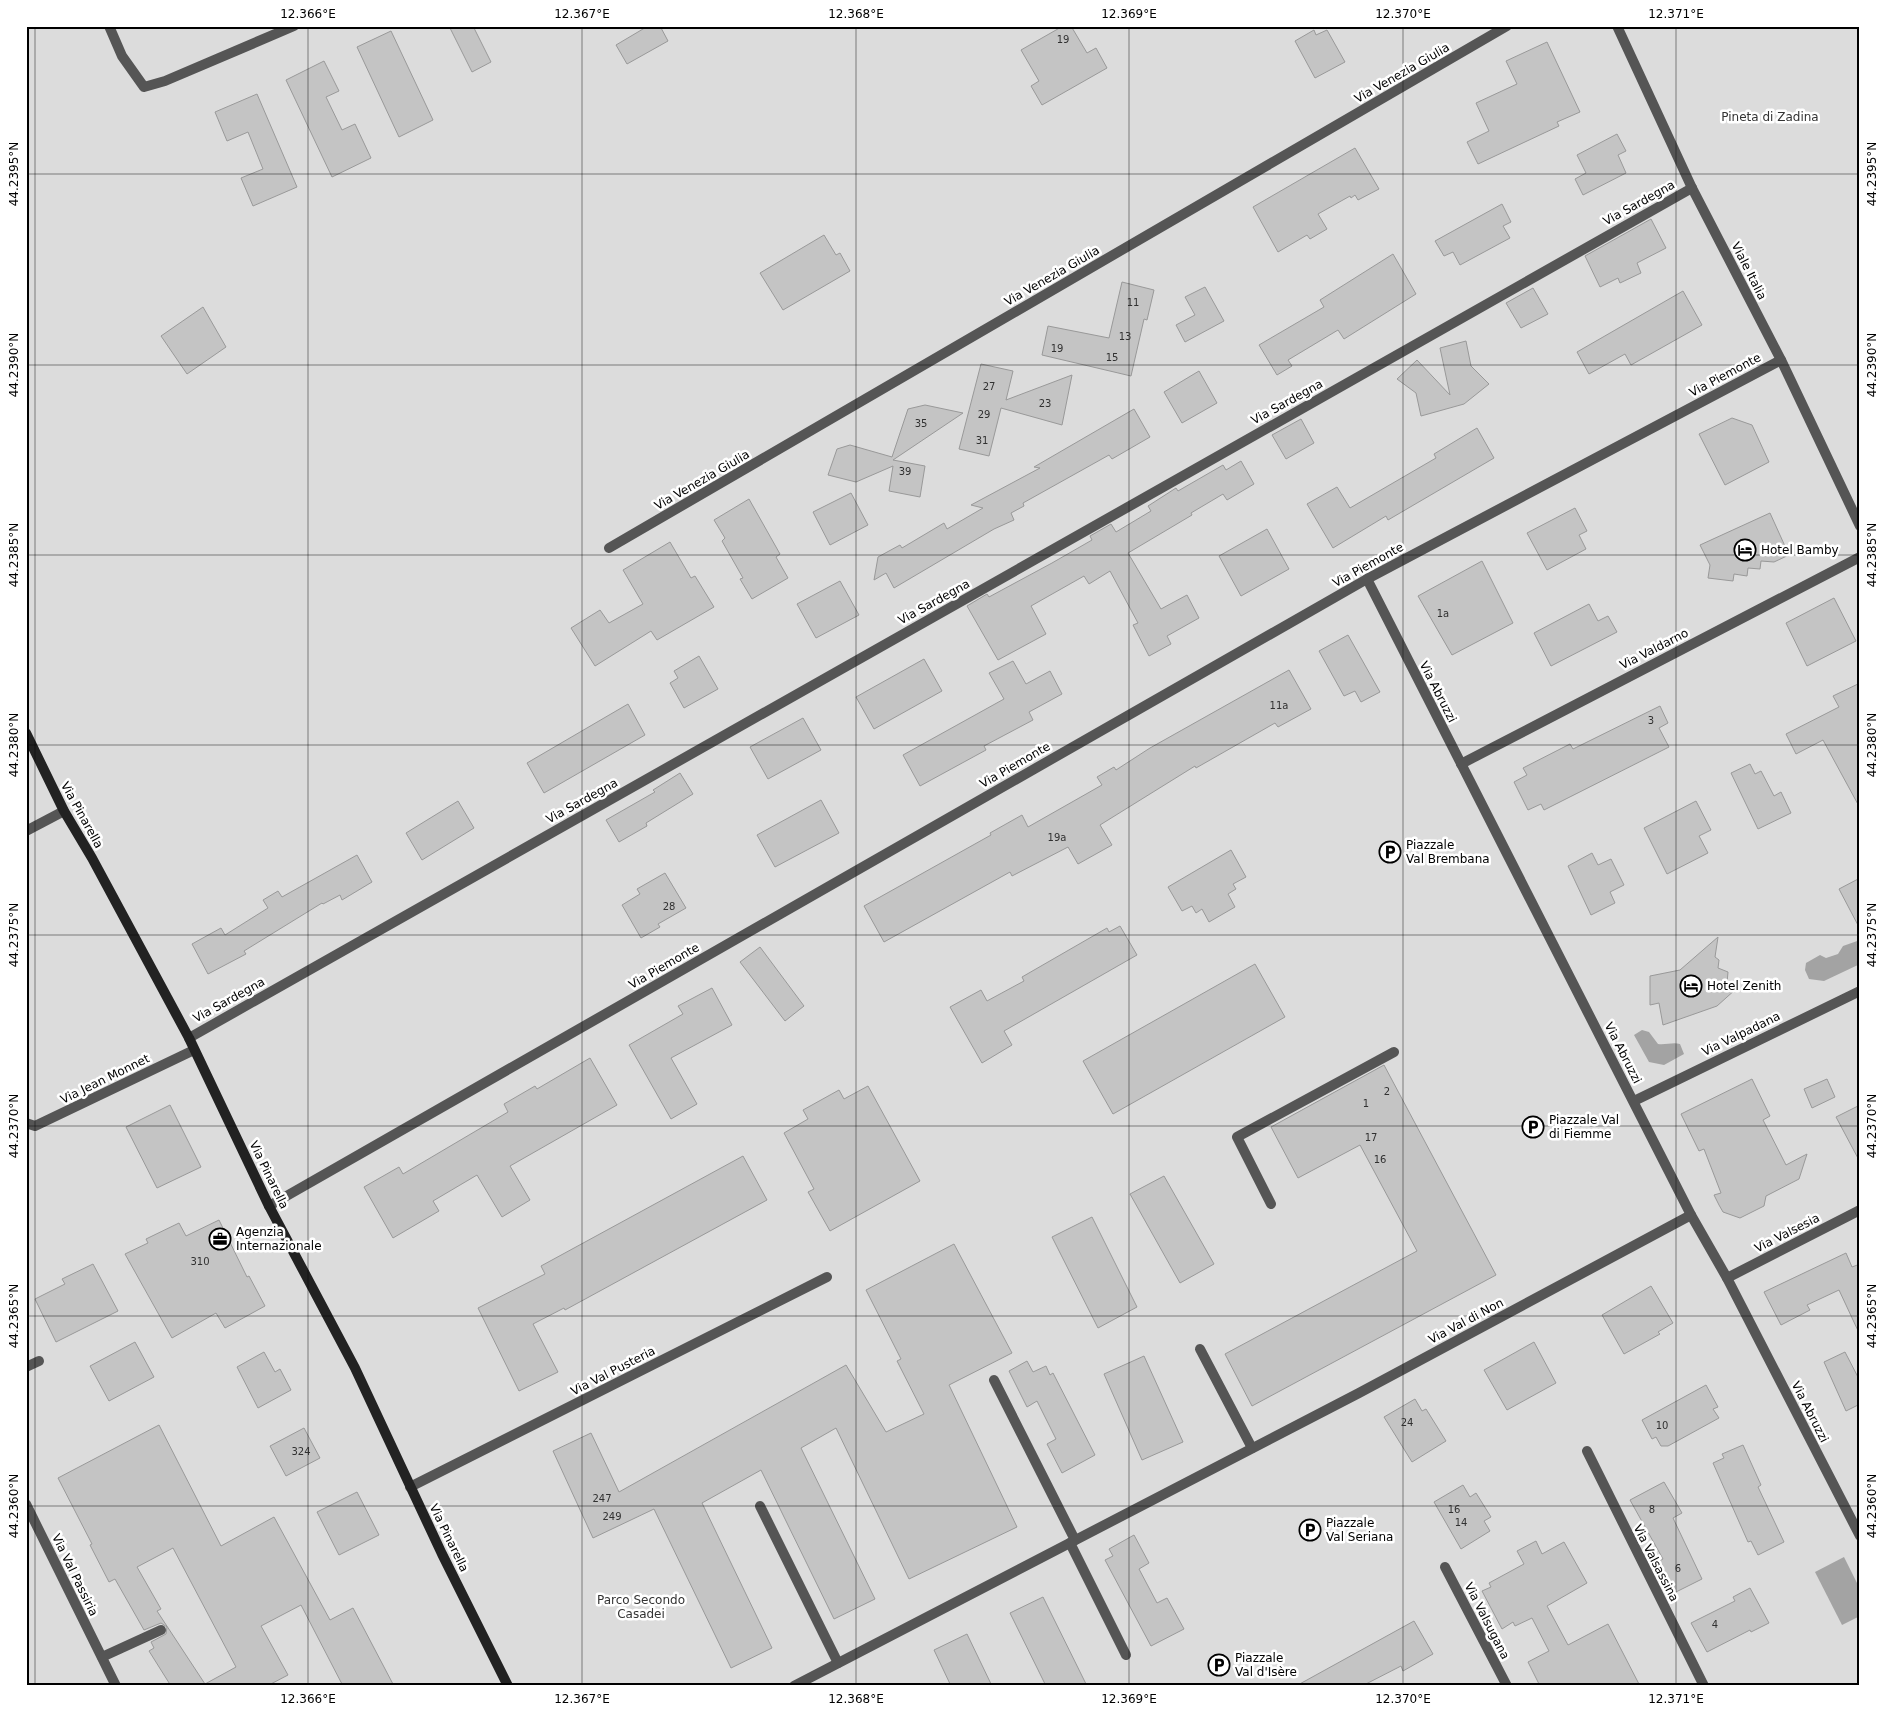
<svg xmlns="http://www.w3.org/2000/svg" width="1886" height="1712" font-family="'DejaVu Sans',sans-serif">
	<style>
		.green { fill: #dcdcdc }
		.water { fill: #a3a3a3 }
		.building { fill: #c4c4c4; stroke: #999; fill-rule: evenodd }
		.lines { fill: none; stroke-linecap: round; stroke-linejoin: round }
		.street { stroke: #555; stroke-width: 10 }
		.secondary { stroke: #222; stroke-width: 10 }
		.ticks { fill: none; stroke: #000; stroke-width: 1; stroke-opacity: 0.45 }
		.labels { text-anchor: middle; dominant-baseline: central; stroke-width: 5; stroke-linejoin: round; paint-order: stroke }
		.number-label { font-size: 10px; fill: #313131 }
		.street-label { font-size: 12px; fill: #000; stroke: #fff }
		.park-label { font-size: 12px; fill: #333; stroke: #fff }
		.poi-label { font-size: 12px; fill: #000; stroke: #fff; text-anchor: start }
		.neatline { fill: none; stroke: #000; stroke-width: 2 }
		.ticks-label { font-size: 12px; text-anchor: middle; fill: #000 }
	</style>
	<rect width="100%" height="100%" fill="#fff"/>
	<!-- green -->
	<rect class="green" x="26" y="26" width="1834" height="1660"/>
	<!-- water -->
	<g class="water">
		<path d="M1860 940V964L1824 981 1809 979 1805 970 1806 963 1820 955 1826 958 1838 954 1843 946Z"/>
		<path d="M1642 1030 1649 1032 1658 1044C1666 1045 1673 1042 1680 1044L1684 1054 1664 1065 1649 1062 1634 1035Z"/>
		<path d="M1844 1557 1860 1589V1616L1842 1625 1815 1572Z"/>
	</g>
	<!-- building -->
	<g class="building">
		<path d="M449 26H473L491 62 472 72Z"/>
		<path d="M648 26H660L668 41 627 64 616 45Z"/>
		<path d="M1063 26H1071L1087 53 1096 48 1107 68 1042 105 1031 86 1039 81 1021 50Z"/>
		<path d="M1314 30 1316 35 1327 30 1345 62 1315 78 1295 41Z"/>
		<path d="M391 31 433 120 399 137 357 47Z"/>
		<path d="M1547 42 1580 112 1557 122 1559 126 1478 164 1467 142 1489 131 1476 103 1517 84 1506 61Z"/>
		<path d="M324 61 339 91 326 97 342 130 355 124 371 158 332 177 286 80Z"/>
		<path d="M257 94 297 187 253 206 241 178 263 169 248 132 227 141 215 112Z"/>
		<path d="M1617 134 1626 151 1618 155 1626 173 1583 195 1575 179 1586 173 1577 155Z"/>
		<path d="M1355 148 1379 189 1358 200 1355 195 1351 198 1350 196 1318 214 1327 229 1310 239 1307 235 1278 252 1253 207Z"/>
		<path d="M1502 204 1511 222 1503 226 1510 238 1460 265 1453 252 1444 256 1435 241Z"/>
		<path d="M1651 219 1666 248 1637 263 1641 273 1620 283 1618 278 1600 287 1585 256Z"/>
		<path d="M824 235 836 255 840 253 850 271 783 310 760 273Z"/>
		<path d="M1393 254 1416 294 1344 339 1338 330 1288 360 1292 366 1277 375 1259 345 1324 307 1320 300Z"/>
		<path d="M1122 282 1154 290 1147 320 1144 319 1131 376 1042 355 1048 326 1109 338Z"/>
		<path d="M1205 287 1224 321 1185 342 1176 325 1195 315 1185 297Z"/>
		<path d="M1533 288 1548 314 1521 328 1506 303Z"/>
		<path d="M1683 291 1702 325 1631 365 1625 354 1589 374 1577 352Z"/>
		<path d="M203 307 226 347 187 374 161 336Z"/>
		<path d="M1466 341 1471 366 1489 384 1464 404 1421 416 1416 393 1397 379 1417 360 1450 395 1440 348Z"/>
		<path d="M981 364 1013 371 1006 400 1072 375 1062 425 1001 408 989 456 959 449Z"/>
		<path d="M1199 371 1217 403 1182 423 1164 392Z"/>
		<path d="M925 405 963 413 893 460 925 466 920 497 889 491 893 466 856 482 828 475 837 449 850 445 892 457 908 409Z"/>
		<path d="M1134 409 1150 437 1112 459 1109 455 1023 503 1024 506 1011 513 1014 520 994 529 894 588 886 573 874 580 878 557 900 545 902 548 944 523 947 529 983 508 971 505 1040 468 1034 467Z"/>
		<path d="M1732 418 1752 425 1769 462 1725 485 1699 434Z"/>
		<path d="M1301 419 1314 443 1286 459 1272 435Z"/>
		<path d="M1477 428 1494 458 1388 520 1386 516 1333 548 1307 504 1337 487 1350 508 1436 458 1434 454Z"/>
		<path d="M1241 461 1254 484 1227 500 1223 494 1191 513 1192 515 1128 553 1161 609 1187 595 1199 618 1167 636 1171 644 1149 656 1133 625 1138 623 1110 571 1089 584 1084 576 1031 606 1046 634 998 660 967 606 987 594 989 597 1052 563 1092 540 1090 536 1111 524 1116 532 1151 511 1148 506 1176 488 1178 491 1223 465 1226 470Z"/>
		<path d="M851 493 868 525 830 545 813 512Z"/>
		<path d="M749 499 780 554 776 557 788 578 752 599 740 579 743 578 722 541 725 538 714 520Z"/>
		<path d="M1575 508 1587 531 1579 535 1586 549 1547 570 1527 533Z"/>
		<path d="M1770 513 1789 555 1774 562 1761 561 1760 569 1748 568 1747 576 1734 574 1733 581 1708 578 1710 565 1700 545Z"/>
		<path d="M1267 529 1289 569 1241 596 1219 556Z"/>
		<path d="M670 542 691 578 695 576 714 607 657 640 651 631 595 666 571 628 600 610 609 623 643 604 623 570Z"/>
		<path d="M1482 561 1513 623 1452 655 1418 596Z"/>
		<path d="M840 581 859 615 816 638 797 604Z"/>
		<path d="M1834 598 1856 641 1807 666 1786 623Z"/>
		<path d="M1589 604 1598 621 1608 616 1617 632 1551 666 1534 633Z"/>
		<path d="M1348 635 1380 692 1361 702 1355 691 1344 696 1319 651Z"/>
		<path d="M699 656 718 689 684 708 670 683 678 678 674 671Z"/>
		<path d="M924 659 942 691 874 729 856 697Z"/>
		<path d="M1013 661 1026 684 1050 671 1062 694 1029 712 1033 720 984 746 986 750 920 786 903 755 1004 699 989 673Z"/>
		<path d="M1289 670 1311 709 1278 727 1275 723 1196 768 1195 766 1100 825 1112 845 1078 864 1068 847 1012 876 1010 872 884 942 864 906 991 835 990 833 1022 815 1028 827 1102 785 1097 777 1114 767 1116 770 1150 748Z"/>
		<path d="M1860 683V808L1823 740 1796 754 1786 734 1839 707 1833 696Z"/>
		<path d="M628 704 645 735 544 793 527 763Z"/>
		<path d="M1660 706 1668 723 1659 728 1669 747 1544 810 1541 804 1528 810 1514 782 1527 775 1523 768 1570 744 1573 749Z"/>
		<path d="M803 718 821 750 768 779 750 747Z"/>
		<path d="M1750 764 1755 774 1761 771 1774 796 1781 792 1791 813 1758 829 1731 773Z"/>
		<path d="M680 773 693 794 646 823 647 826 619 842 606 820 655 792 653 790Z"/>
		<path d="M821 800 839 833 775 867 757 835Z"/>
		<path d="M458 801 474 828 422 860 406 833Z"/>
		<path d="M1696 801 1711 830 1699 836 1708 853 1667 874 1644 828Z"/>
		<path d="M1231 850 1246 877 1233 884 1236 889 1228 894 1235 907 1209 922 1202 909 1196 913 1192 906 1182 911 1168 887Z"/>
		<path d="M1592 853 1598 865 1611 859 1624 885 1610 892 1615 903 1591 915 1568 866Z"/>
		<path d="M357 855 372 882 342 900 340 895 323 904 322 903 244 951 246 954 208 974 192 944 221 928 225 935 268 908 263 900 278 891 282 897Z"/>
		<path d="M665 873 686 908 658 924 660 927 641 938 622 905 640 894 637 889Z"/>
		<path d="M1860 878V929L1839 889Z"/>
		<path d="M1120 926 1137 955 1004 1031 1012 1045 982 1063 950 1007 981 990 987 1001 1024 981 1022 977 1107 928 1109 932Z"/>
		<path d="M1718 937 1715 957 1719 960 1718 968 1728 972 1727 983 1736 989 1717 1006 1663 1025 1659 1003 1650 1005V976L1680 970Z"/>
		<path d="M760 947 804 1006 785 1021 740 962Z"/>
		<path d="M1255 964 1285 1017 1113 1114 1083 1061Z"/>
		<path d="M712 988 732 1025 671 1058 697 1104 671 1119 629 1045 683 1014 678 1006Z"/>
		<path d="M590 1058 617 1105 510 1166 530 1200 502 1217 477 1175 433 1201 439 1211 393 1238 364 1187 399 1167 403 1174 508 1112 504 1104 535 1086 537 1089Z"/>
		<path d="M1384 1065 1496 1275 1252 1406 1225 1354 1417 1251 1360 1145 1298 1178 1271 1127Z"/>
		<path d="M1752 1079 1770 1116 1763 1120 1786 1165 1807 1154 1799 1179 1766 1196 1764 1206 1740 1218 1723 1212 1719 1205 1714 1195 1721 1193 1704 1149 1699 1151 1681 1114Z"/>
		<path d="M1827 1079 1835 1097 1812 1108 1804 1089Z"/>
		<path d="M868 1086 920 1181 830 1231 808 1192 814 1189 784 1133 808 1119 803 1110 839 1090 844 1099Z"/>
		<path d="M170 1105 201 1167 157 1188 126 1127Z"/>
		<path d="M1860 1105V1162L1836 1117Z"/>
		<path d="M743 1156 767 1200 565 1310 564 1308 533 1324 558 1372 519 1391 478 1308 545 1274 541 1266Z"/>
		<path d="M1164 1176 1214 1264 1180 1283 1130 1194Z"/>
		<path d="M1092 1217 1137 1307 1098 1328 1052 1237Z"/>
		<path d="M219 1220 247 1277 249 1276 265 1306 225 1328 216 1313 172 1338 125 1254 148 1243 146 1239 179 1223 186 1236Z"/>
		<path d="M954 1244 1012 1353 949 1385 1017 1527 909 1579 836 1428 801 1448 875 1599 834 1619 761 1470 702 1503 772 1648 731 1668 654 1509 593 1538 553 1451 591 1433 619 1492 846 1365 886 1432 924 1414 897 1361 901 1359 866 1290Z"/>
		<path d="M1846 1253 1852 1267 1860 1264V1335L1839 1290 1807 1305 1810 1310 1781 1325 1764 1292Z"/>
		<path d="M93 1264 118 1311 56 1342 35 1299 65 1284 62 1279Z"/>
		<path d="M1651 1286 1673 1323 1658 1332 1660 1334 1624 1354 1602 1315Z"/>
		<path d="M135 1342 154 1377 109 1401 90 1366Z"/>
		<path d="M1534 1342 1556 1383 1507 1410 1484 1370Z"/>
		<path d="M264 1352 275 1372 280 1369 291 1390 258 1408 237 1367Z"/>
		<path d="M1845 1352 1860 1381V1404L1846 1411 1824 1362Z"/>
		<path d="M1144 1356 1183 1442 1142 1460 1104 1374Z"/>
		<path d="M1027 1361 1033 1372 1046 1366 1050 1375 1053 1373 1095 1455 1062 1473 1047 1444 1056 1439 1037 1401 1027 1407 1009 1371Z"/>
		<path d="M1706 1385 1718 1407 1713 1409 1719 1418 1668 1446H1661L1656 1437 1652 1439 1642 1420Z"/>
		<path d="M1415 1399 1422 1411 1426 1409 1446 1441 1412 1462 1384 1417Z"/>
		<path d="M159 1425 221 1546 274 1517 330 1620 353 1608 394 1686H343L301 1605 261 1626 288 1675 267 1686H171L149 1651 154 1648 151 1642 166 1634 167 1627 161 1623 144 1630 115 1579 109 1582 90 1545 92 1544 58 1478ZM173 1548 236 1667 205 1684 157 1611 161 1609 137 1567Z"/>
		<path d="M304 1428 320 1458 286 1476 270 1446Z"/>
		<path d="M1743 1445 1761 1485 1758 1487 1784 1542 1758 1555 1751 1541 1748 1542 1713 1463 1724 1458 1722 1454Z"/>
		<path d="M1664 1482 1682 1513 1673 1518 1702 1579 1672 1594 1657 1562 1663 1559 1630 1500Z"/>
		<path d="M1463 1485 1470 1497 1476 1493 1491 1517 1484 1521 1490 1531 1461 1549 1434 1502Z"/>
		<path d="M357 1492 379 1535 339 1555 317 1512Z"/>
		<path d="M1134 1535 1149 1563 1139 1569 1157 1603 1167 1598 1184 1629 1151 1646 1105 1560 1113 1556 1109 1549Z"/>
		<path d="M1536 1541 1542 1554 1564 1542 1587 1583 1547 1606 1568 1645 1608 1624 1640 1686H1540L1528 1662 1549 1651 1532 1618 1515 1626 1513 1622 1502 1629 1482 1591 1491 1587 1489 1583 1524 1564 1517 1551Z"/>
		<path d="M1750 1588 1769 1623 1751 1632 1750 1630 1707 1652 1691 1623 1735 1601 1733 1597Z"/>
		<path d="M1043 1597 1087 1686H1046L1010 1613Z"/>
		<path d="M1414 1621 1433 1654 1403 1671 1401 1666 1362 1686H1296Z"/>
		<path d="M967 1634 992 1686H951L934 1650Z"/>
	</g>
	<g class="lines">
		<!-- street -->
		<g class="street">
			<path d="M109 26 122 56 144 87 165 81 294 26"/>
			<path d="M1617 26 1692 188 1781 360 1860 526"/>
			<path d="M609 548 1507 26"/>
			<path d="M1367 579 1691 1215 1727 1278 1860 1536"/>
			<path d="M1461 764 1860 557"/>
			<path d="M26 831 64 811"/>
			<path d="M189 1038 1692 188"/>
			<path d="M1634 1101 1860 991"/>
			<path d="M26 1123 35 1126 194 1050"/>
			<path d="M1271 1204 1237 1137 1394 1052"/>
			<path d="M269 1206 1367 579 1781 360"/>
			<path d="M1727 1278 1860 1210"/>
			<path d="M1200 1349 1252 1448"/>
			<path d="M26 1367 39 1361"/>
			<path d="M994 1380 1075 1540"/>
			<path d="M1587 1451 1704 1686"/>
			<path d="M410 1487 827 1277"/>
			<path d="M26 1504 116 1686"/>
			<path d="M760 1506 838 1663"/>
			<path d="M1070 1543 1126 1655"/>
			<path d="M1445 1567 1507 1686"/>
			<path d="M102 1657 161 1630"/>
			<path d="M794 1686 1359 1393 1691 1215"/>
		</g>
		<!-- secondary -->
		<path class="secondary" d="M26 733 64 811 92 858 189 1038 269 1206 355 1368 442 1554 508 1686"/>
	</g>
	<!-- ticks -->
	<path class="ticks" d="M35 26V1686M308 26V1686M582 26V1686M856 26V1686M1129 26V1686M1403 26V1686M1676 26V1686M26 174H1860M26 365H1860M26 555H1860M26 745H1860M26 935H1860M26 1126H1860M26 1316H1860M26 1506H1860"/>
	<!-- icons -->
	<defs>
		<g id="hotel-ring" transform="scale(1.125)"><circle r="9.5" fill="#fff" stroke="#000" stroke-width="1.5"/><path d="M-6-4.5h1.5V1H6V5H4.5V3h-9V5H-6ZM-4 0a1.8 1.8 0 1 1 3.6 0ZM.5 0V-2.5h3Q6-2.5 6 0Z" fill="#000"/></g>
		<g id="parking-ring" transform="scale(1.125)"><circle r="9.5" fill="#fff" stroke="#000" stroke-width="1.5"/><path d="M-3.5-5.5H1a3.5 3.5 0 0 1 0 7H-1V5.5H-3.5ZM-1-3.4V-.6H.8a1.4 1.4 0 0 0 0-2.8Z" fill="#000"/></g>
		<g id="office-ring" transform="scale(1.125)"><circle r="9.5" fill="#fff" stroke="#000" stroke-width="1.5"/><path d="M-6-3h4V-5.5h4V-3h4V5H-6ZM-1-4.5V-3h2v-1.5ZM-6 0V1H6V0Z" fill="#000"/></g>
	</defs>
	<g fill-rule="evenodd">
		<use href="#hotel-ring" x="1745" y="550"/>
		<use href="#parking-ring" x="1390" y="852"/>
		<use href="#hotel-ring" x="1691" y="986"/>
		<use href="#parking-ring" x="1533" y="1127"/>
		<use href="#office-ring" x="220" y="1239"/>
		<use href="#parking-ring" x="1310" y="1530"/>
		<use href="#parking-ring" x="1219" y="1665"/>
	</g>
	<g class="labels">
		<!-- number labels -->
		<g class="number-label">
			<text x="1063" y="39">19</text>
			<text x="1133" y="302">11</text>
			<text x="1125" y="336">13</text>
			<text x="1057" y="348">19</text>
			<text x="1112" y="357">15</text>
			<text x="989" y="386">27</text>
			<text x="1045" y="403">23</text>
			<text x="984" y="414">29</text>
			<text x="921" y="423">35</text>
			<text x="982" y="440">31</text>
			<text x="905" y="471">39</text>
			<text x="1443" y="613">1a</text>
			<text x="1279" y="705">11a</text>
			<text x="1651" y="720">3</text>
			<text x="1057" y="837">19a</text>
			<text x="669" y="906">28</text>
			<text x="1387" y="1091">2</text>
			<text x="1366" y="1103">1</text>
			<text x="1371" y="1137">17</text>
			<text x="1380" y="1159">16</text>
			<text x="200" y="1261">310</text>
			<text x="1407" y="1422">24</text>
			<text x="1662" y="1425">10</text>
			<text x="301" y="1451">324</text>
			<text x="602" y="1498">247</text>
			<text x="1454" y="1509">16</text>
			<text x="1652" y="1509">8</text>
			<text x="612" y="1516">249</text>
			<text x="1461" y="1522">14</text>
			<text x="1678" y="1568">6</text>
			<text x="1715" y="1624">4</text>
		</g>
		<!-- street labels -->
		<g class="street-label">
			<text transform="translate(1402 73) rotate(-30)">Via Venezia Giulia</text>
			<text transform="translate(1639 203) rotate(-29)">Via Sardegna</text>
			<text transform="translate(1749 271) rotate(63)">Viale Italia</text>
			<text transform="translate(1052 276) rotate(-30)">Via Venezia Giulia</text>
			<text transform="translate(1725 375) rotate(-28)">Via Piemonte</text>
			<text transform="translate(1287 402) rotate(-29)">Via Sardegna</text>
			<text transform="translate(702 480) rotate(-30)">Via Venezia Giulia</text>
			<text transform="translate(1368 565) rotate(-29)">Via Piemonte</text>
			<text transform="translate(934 602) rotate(-29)">Via Sardegna</text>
			<text transform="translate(1654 649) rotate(-27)">Via Valdarno</text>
			<text transform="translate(1438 692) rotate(63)">Via Abruzzi</text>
			<text transform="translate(1015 765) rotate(-30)">Via Piemonte</text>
			<text transform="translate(582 801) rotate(-29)">Via Sardegna</text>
			<text transform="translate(82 815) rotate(61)">Via Pinarella</text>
			<text transform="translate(664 966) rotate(-30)">Via Piemonte</text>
			<text transform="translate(229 1000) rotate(-29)">Via Sardegna</text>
			<text transform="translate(1741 1034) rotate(-26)">Via Valpadana</text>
			<text transform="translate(1623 1053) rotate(63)">Via Abruzzi</text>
			<text transform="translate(105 1079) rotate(-26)">Via Jean Monnet</text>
			<text transform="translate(269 1175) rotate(64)">Via Pinarella</text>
			<text transform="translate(1787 1233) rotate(-27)">Via Valsesia</text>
			<text transform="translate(1466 1321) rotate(-28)">Via Val di Non</text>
			<text transform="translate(613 1371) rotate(-27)">Via Val Pusteria</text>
			<text transform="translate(1810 1412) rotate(63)">Via Abruzzi</text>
			<text transform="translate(449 1538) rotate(64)">Via Pinarella</text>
			<text transform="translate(1656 1563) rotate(63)">Via Valsassina</text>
			<text transform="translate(75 1575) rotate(64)">Via Val Passiria</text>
			<text transform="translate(1487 1621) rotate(63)">Via Valsugana</text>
		</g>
		<!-- park labels -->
		<g class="park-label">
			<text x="1770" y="117">Pineta di Zadina</text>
			<text x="641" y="1600">Parco Secondo<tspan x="641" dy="14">Casadei</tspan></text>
		</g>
		<!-- poi labels -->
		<g class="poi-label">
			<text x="1761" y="550">Hotel Bamby</text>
			<text x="1406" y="845">Piazzale<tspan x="1406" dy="14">Val Brembana</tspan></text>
			<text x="1707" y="986">Hotel Zenith</text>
			<text x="1549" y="1120">Piazzale Val<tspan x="1549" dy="14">di Fiemme</tspan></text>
			<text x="236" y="1232">Agenzia<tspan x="236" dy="14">Internazionale</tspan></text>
			<text x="1326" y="1523">Piazzale<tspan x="1326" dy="14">Val Seriana</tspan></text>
			<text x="1235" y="1658">Piazzale<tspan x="1235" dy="14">Val d'Isère</tspan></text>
		</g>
	</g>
	<!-- border -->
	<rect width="1886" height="1712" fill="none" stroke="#ffffff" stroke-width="55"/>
	<rect x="28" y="28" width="1830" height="1656" class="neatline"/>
	<g class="ticks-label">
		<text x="308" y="18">12.366°E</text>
		<text x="582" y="18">12.367°E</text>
		<text x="856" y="18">12.368°E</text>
		<text x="1129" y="18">12.369°E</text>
		<text x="1403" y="18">12.370°E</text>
		<text x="1676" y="18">12.371°E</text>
		<text transform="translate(14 174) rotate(-90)" y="4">44.2395°N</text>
		<text transform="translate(1872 174) rotate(-90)" y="4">44.2395°N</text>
		<text transform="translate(14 365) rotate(-90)" y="4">44.2390°N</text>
		<text transform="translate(1872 365) rotate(-90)" y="4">44.2390°N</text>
		<text transform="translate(14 555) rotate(-90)" y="4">44.2385°N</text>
		<text transform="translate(1872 555) rotate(-90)" y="4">44.2385°N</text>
		<text transform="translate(14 745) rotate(-90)" y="4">44.2380°N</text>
		<text transform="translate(1872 745) rotate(-90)" y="4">44.2380°N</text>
		<text transform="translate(14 935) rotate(-90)" y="4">44.2375°N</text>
		<text transform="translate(1872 935) rotate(-90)" y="4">44.2375°N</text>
		<text transform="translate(14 1126) rotate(-90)" y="4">44.2370°N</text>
		<text transform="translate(1872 1126) rotate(-90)" y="4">44.2370°N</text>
		<text transform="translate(14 1316) rotate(-90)" y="4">44.2365°N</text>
		<text transform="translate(1872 1316) rotate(-90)" y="4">44.2365°N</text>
		<text transform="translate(14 1506) rotate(-90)" y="4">44.2360°N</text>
		<text transform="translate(1872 1506) rotate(-90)" y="4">44.2360°N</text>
		<text x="308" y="1703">12.366°E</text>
		<text x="582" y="1703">12.367°E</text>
		<text x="856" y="1703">12.368°E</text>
		<text x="1129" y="1703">12.369°E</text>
		<text x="1403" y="1703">12.370°E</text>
		<text x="1676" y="1703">12.371°E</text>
	</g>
</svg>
